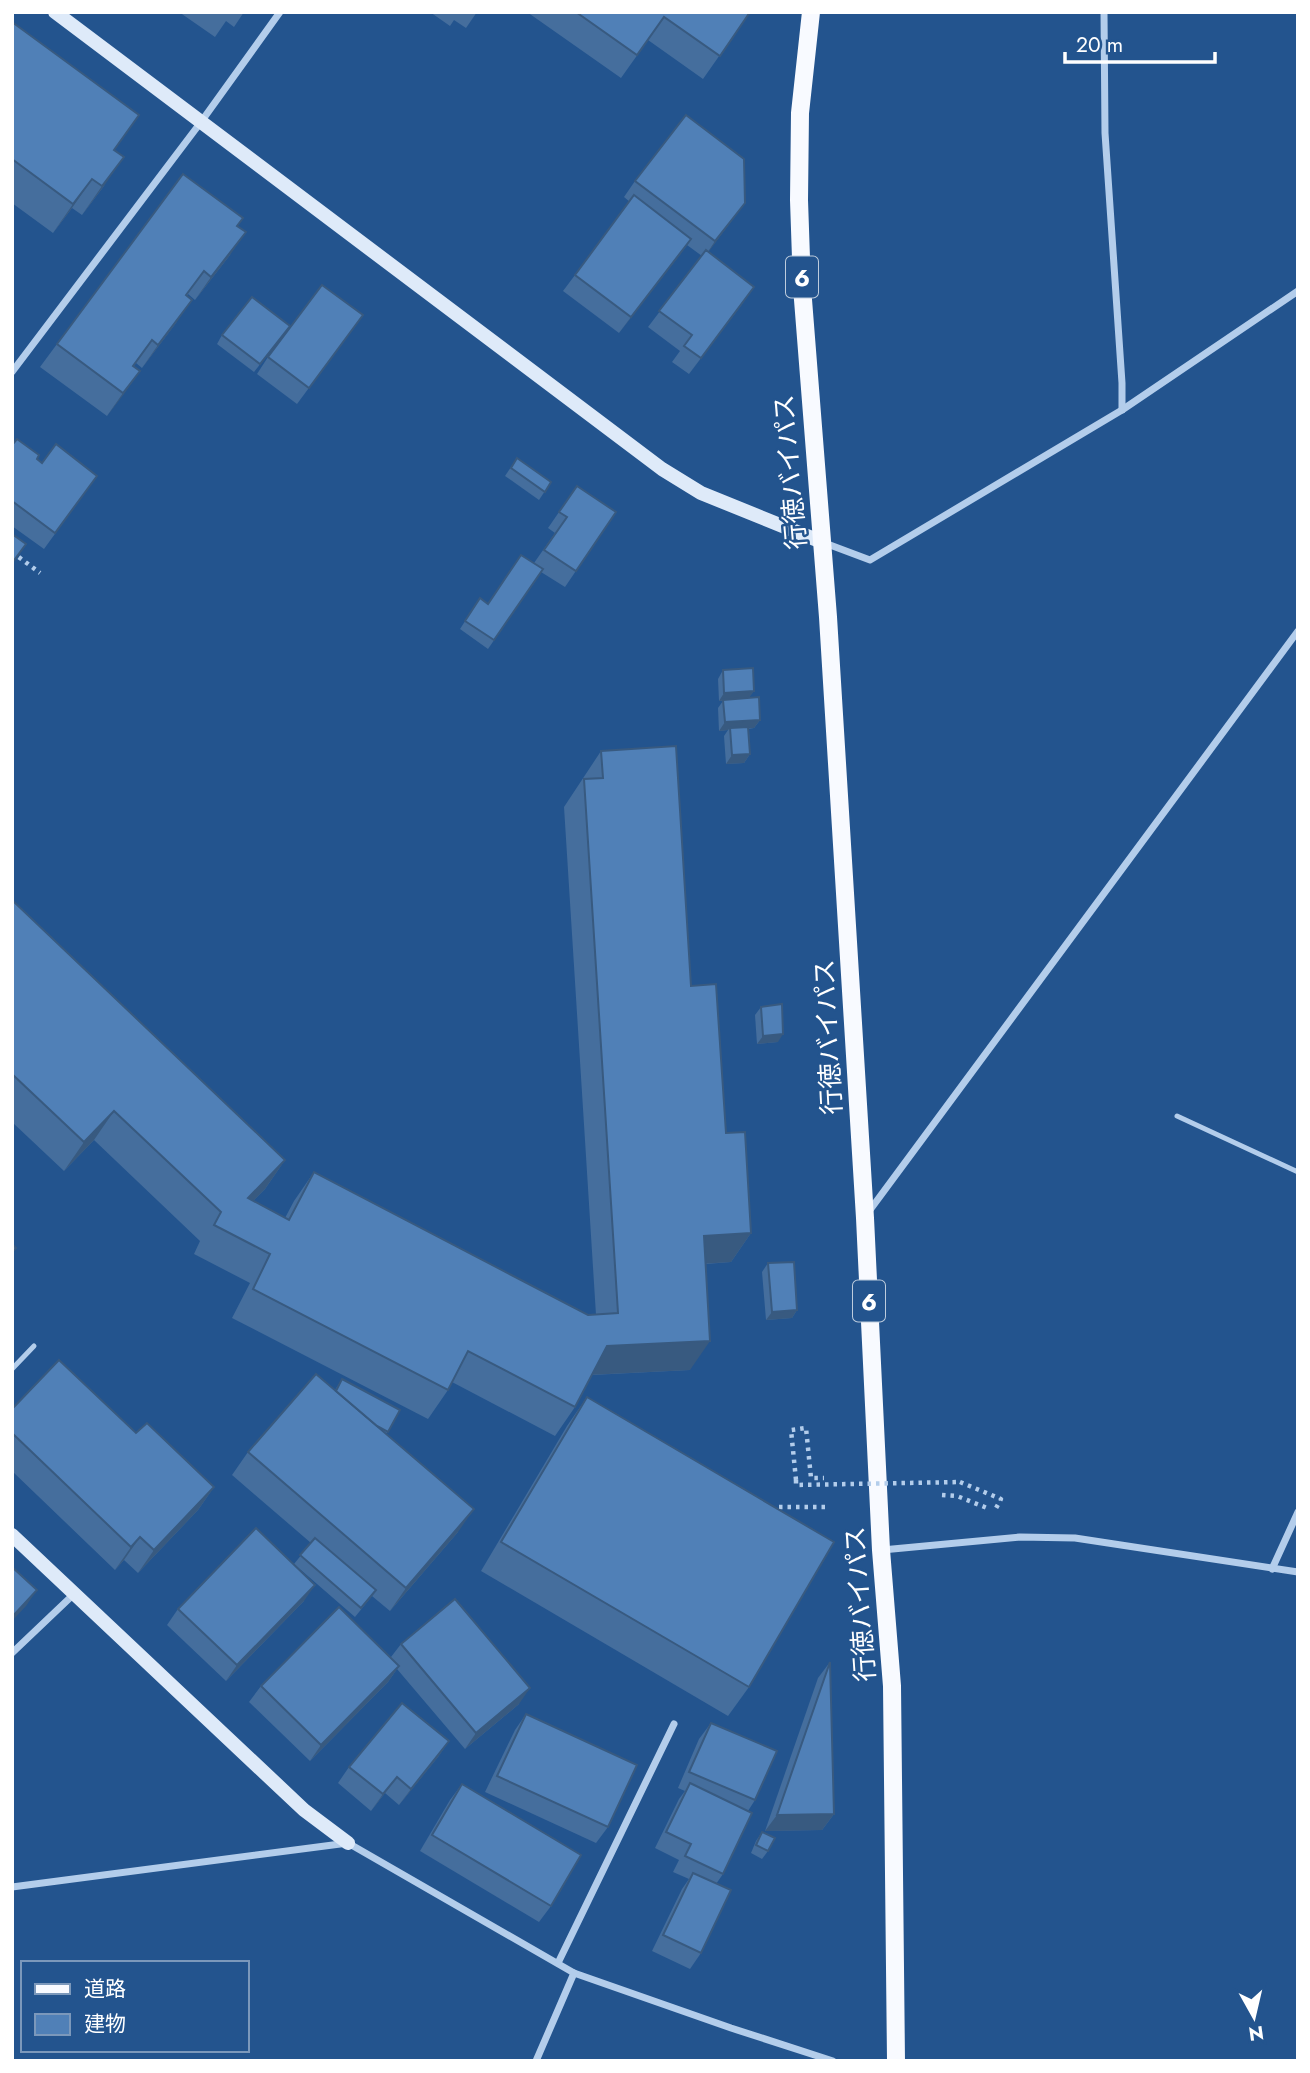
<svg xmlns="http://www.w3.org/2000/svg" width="1310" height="2073" font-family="Jost,'Noto Sans JP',sans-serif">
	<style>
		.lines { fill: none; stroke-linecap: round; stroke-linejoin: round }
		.path { stroke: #b3cdeb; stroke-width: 4.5; stroke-dasharray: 3.5 5; stroke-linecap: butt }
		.lane { stroke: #b3cdeb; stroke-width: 5 }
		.street { stroke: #b3cdeb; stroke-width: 7 }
		.secondary { stroke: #deeaf9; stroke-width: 14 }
		.primary { stroke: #f8faff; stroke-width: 18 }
		.path-bridge { stroke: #b3cdeb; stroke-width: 4.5; stroke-dasharray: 3.5 5; stroke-linecap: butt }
		.wall { fill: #456e9d }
		.shaded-wall { fill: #385a80 }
		.building { fill: #5080b7; stroke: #385a80; stroke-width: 2 }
		.labels { text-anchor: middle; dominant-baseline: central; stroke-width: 5; stroke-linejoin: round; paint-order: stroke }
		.shield { fill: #23548e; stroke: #bdccdd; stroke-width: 2 }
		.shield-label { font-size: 24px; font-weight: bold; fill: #fff }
		.street-label { font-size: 26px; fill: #fff; stroke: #23548e }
	</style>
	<rect width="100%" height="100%" fill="#23548e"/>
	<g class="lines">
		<!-- path -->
		<g class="path">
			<path d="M12 552 40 573"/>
			<path d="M796 1480 791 1430 806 1428 811 1478H824"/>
			<path d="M960 1482 1001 1499 995 1510"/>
			<path d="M942 1495 957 1496 987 1508"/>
			<path d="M779 1507H826"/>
		</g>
		<!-- lane -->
		<g class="lane">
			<path d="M1177 1116 1298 1172"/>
			<path d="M12 1369 34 1346"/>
		</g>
		<!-- street -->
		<g class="street">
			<path d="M1104 12 1105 133 1122 383V410"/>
			<path d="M12 372 201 122 280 12"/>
			<path d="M822 542 870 560 1122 410 1298 291"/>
			<path d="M867 1214 1298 631"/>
			<path d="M882 1550 1020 1537 1075 1538 1298 1572"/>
			<path d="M1272 1569 1298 1512"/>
			<path d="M12 1653 74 1594"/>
			<path d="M12 1887 348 1843 574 1973 731 2028 833 2061"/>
			<path d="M558 1963 674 1724"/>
			<path d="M536 2061 574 1973"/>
		</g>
		<!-- secondary -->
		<g class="secondary">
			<path d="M55 12 662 469 701 493 822 542"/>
			<path d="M12 1535 304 1810 348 1843"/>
		</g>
		<!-- primary -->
		<path class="primary" d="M811 12 800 113 799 200 802 287 828 617 865 1218 881 1550 892 1686 896 2061"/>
		<!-- path-bridge -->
		<path class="path-bridge" d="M796 1480V1485L960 1482"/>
	</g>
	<!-- wall -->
	<g class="wall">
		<path d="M179 12H244L234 27 226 21 215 37Z"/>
		<path d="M430 12H477L466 28 454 20 450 26Z"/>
		<path d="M527 12H750L703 79 648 40 621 78Z"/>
		<path d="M12 22 114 151 104 186 82 215 72 208 53 233 12 203Z"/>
		<path d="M635 181 745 203 708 252 743 303 689 374 672 362 680 351 648 327 702 256 687 245 619 333 563 291 630 202 624 197Z"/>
		<path d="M238 226 230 255 195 300 188 294 176 323 142 368 136 363 134 366 140 371 107 416 40 367 57 344Z"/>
		<path d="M363 315 297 404 257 374 268 357Z"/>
		<path d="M284 334 254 372 217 344 222 335Z"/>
		<path d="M12 445 42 463 97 476 44 549 12 526Z"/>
		<path d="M517 458 551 482 539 500 505 476Z"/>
		<path d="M577 486 616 512 565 587 541 572 488 649 460 629 480 598 488 604 534 563 555 533 548 528Z"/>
		<path d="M723 670 754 691 748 698 760 720 754 728 749 729 750 754 744 763 726 764 724 736 728 730 719 731 718 708 723 701H719L718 679Z"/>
		<path d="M601 751 691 986 726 1133 751 1233 731 1262 706 1264 690 1370 592 1375 575 1407 555 1436 452 1382 448 1390 428 1419 232 1318 250 1283 194 1254 200 1241 94 1140 64 1171 12 1122V900L285 1160 265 1189 253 1201 285 1218 294 1201 314 1172 588 1315H596L564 807Z"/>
		<path d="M761 1007 778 1042 757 1044 755 1015Z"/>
		<path d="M768 1263 797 1310 792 1318 766 1320 762 1272Z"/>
		<path d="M342 1379 400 1410 386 1434 458 1532 390 1611 372 1596 355 1617 294 1564 311 1543 232 1475 248 1452 335 1390Z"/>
		<path d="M587 1397 749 1687 728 1716 481 1571 567 1426Z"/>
		<path d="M12 1409 136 1433 214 1487 198 1510 138 1573 124 1560 115 1570 12 1471Z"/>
		<path d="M304 1601 226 1681 167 1625 178 1609Z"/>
		<path d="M401 1644 519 1704 465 1749 397 1669 388 1682 310 1761 249 1702 261 1686 391 1657Z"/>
		<path d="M830 1662 834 1814 822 1830 765 1831 818 1678Z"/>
		<path d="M526 1714 608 1827 596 1843 485 1792 515 1730Z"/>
		<path d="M711 1723 755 1800 748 1811 723 1874 716 1884 701 1953 690 1969 652 1951 682 1889 689 1879 673 1872 679 1860 655 1848 679 1799 685 1791 678 1788 699 1739Z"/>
		<path d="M449 1741 438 1757 399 1805 385 1793 371 1811 338 1783 349 1767Z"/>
		<path d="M462 1784 551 1906 539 1922 420 1851 450 1800Z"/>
		<path d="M762 1832 768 1851 762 1859 751 1853 756 1841Z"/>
	</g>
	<!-- shaded-wall -->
	<g class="shaded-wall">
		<path d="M124 157 104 186 82 215 102 186Z"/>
		<path d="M92 179 72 208 53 233 73 204Z"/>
		<path d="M745 203 733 219 704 258 715 241Z"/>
		<path d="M246 232 230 255 195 300 211 277Z"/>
		<path d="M691 239 680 255 619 333 631 317Z"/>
		<path d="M754 287 743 303 689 374 701 358Z"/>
		<path d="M192 300 176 323 142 368 158 345Z"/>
		<path d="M140 371 124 394 107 416 123 393Z"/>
		<path d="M754 691 748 699 719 701 724 693Z"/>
		<path d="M760 720 754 728 730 730V728L728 730 719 731 725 722Z"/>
		<path d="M750 754 744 763 726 764 732 755Z"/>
		<path d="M783 1034 778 1042 757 1044 763 1036Z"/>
		<path d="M114 1111 94 1140 64 1171 84 1142Z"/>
		<path d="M285 1160 265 1189 228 1227 248 1198Z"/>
		<path d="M751 1233 731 1262 684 1265 704 1236Z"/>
		<path d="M797 1310 792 1318 766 1320 772 1312Z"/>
		<path d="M710 1341 690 1370 587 1375 607 1346Z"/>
		<path d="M214 1487 198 1510 138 1573 154 1550Z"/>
		<path d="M474 1509 458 1532 390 1611 406 1588Z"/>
		<path d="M140 1537 124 1560 115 1570 131 1547Z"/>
		<path d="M315 1585 304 1601 226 1681 237 1665Z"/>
		<path d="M37 1590 26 1606 12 1621V1617Z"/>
		<path d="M399 1666 388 1682 310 1761 321 1745Z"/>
		<path d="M530 1688 519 1704 465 1749 476 1733Z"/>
		<path d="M449 1741 438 1757 399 1805 411 1789Z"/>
		<path d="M397 1777 385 1793 371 1811 383 1794Z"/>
		<path d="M834 1814 822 1830 765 1831 777 1815Z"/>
	</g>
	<!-- building -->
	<g class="building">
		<path d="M576 12H750L720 56 664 17 637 55Z"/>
		<path d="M12 22 139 115 114 150 124 157 102 186 92 179 73 204 12 159Z"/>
		<path d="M686 115 744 159 745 203 715 241 635 181Z"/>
		<path d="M183 174 243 218 237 226 246 232 211 277 204 271 186 295 192 300 158 345 152 340 133 366 140 371 123 393 57 344Z"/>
		<path d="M634 195 691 239 631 317 575 275Z"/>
		<path d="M706 250 754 287 701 358 684 346 692 335 659 311Z"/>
		<path d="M322 285 363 315 309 388 268 357Z"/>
		<path d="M252 297 290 326 260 364 222 335Z"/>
		<path d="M17 439 39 455 37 459 42 463 56 444 97 476 55 533 12 501V445Z"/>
		<path d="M517 458 551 482 545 492 511 468Z"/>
		<path d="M577 486 616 512 576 571 544 550 567 517 559 512Z"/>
		<path d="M12 534 26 544 12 563Z"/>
		<path d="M521 555 543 569 494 640 465 621 480 598 488 604Z"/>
		<path d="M753 668 754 691 724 693 723 670Z"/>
		<path d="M759 697 760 720 725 722 723 700Z"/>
		<path d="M748 727 750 754 732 755 730 728Z"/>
		<path d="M676 746 691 986 716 984 726 1133 745 1132 751 1233 704 1236 710 1341 607 1346 575 1407 468 1351 448 1390 253 1289 270 1254 214 1225 221 1212 114 1111 84 1142 12 1074V900L285 1160 248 1198 289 1220 314 1172 588 1315 618 1313 584 779 603 778 601 751Z"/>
		<path d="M782 1004 783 1034 763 1036 761 1007Z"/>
		<path d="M12 1244 16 1248 12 1252Z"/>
		<path d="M794 1262 797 1310 772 1312 768 1263Z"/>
		<path d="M59 1360 136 1433 147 1423 214 1487 154 1550 140 1537 131 1547 12 1433V1409Z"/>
		<path d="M316 1374 474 1509 406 1588 248 1452Z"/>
		<path d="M342 1379 400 1410 388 1432 377 1426 336 1391Z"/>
		<path d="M587 1397 834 1542 749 1687 501 1542Z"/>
		<path d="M256 1528 315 1585 237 1665 178 1609Z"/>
		<path d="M315 1538 376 1590 361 1608 300 1555Z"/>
		<path d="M12 1567 37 1590 12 1617Z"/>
		<path d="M455 1599 530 1688 476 1733 401 1644Z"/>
		<path d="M339 1607 399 1666 321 1745 261 1686Z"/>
		<path d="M830 1662 834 1814 777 1815Z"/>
		<path d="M402 1703 449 1741 411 1789 397 1777 383 1794 349 1767Z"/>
		<path d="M526 1714 637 1765 608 1827 497 1776Z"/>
		<path d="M711 1723 777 1751 755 1800 689 1772Z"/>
		<path d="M690 1783 752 1813 723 1874 685 1856 691 1844 666 1832Z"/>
		<path d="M462 1784 581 1855 551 1906 432 1835Z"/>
		<path d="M762 1832 775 1838 768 1851 756 1845Z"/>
		<path d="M693 1873 731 1890 701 1953 663 1935Z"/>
	</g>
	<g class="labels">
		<!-- shield labels -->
		<g class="shield">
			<rect x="786" y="256.5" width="32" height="41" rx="5"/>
			<rect x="853" y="1280.5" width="32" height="41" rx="5"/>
		</g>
		<g class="shield-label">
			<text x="802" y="277">6</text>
			<text x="869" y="1301">6</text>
		</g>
		<!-- street labels -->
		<g class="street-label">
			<text transform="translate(790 472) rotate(-95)">行徳バイパス</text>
			<text transform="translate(828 1037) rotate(-93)">行徳バイパス</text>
			<text transform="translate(860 1604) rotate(-94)">行徳バイパス</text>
		</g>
	</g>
	<!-- border -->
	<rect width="1310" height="2073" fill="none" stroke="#ffffff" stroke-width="28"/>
	<!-- legend -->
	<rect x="21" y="1961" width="228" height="91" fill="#23548e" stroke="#7b98bb" stroke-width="2"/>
	<rect x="35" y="1984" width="35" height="10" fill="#f8faff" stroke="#7b98bb" stroke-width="2"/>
	<text x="84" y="1996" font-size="21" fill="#ffffff">道路</text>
	<rect x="35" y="2014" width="35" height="21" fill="#5080b7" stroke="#7b98bb" stroke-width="2"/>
	<text x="84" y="2031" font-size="21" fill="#ffffff">建物</text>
	<!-- north arrow -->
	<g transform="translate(1254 2017) rotate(172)" stroke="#23548e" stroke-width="5" paint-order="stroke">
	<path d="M0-5L12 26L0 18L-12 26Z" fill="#ffffff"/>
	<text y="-10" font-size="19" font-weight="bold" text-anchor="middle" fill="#ffffff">N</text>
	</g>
	<!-- scale -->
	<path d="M1065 52v10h150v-10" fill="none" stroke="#ffffff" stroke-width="3.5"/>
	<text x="1076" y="52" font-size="21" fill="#ffffff" stroke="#23548e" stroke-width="5" paint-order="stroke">20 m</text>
</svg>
